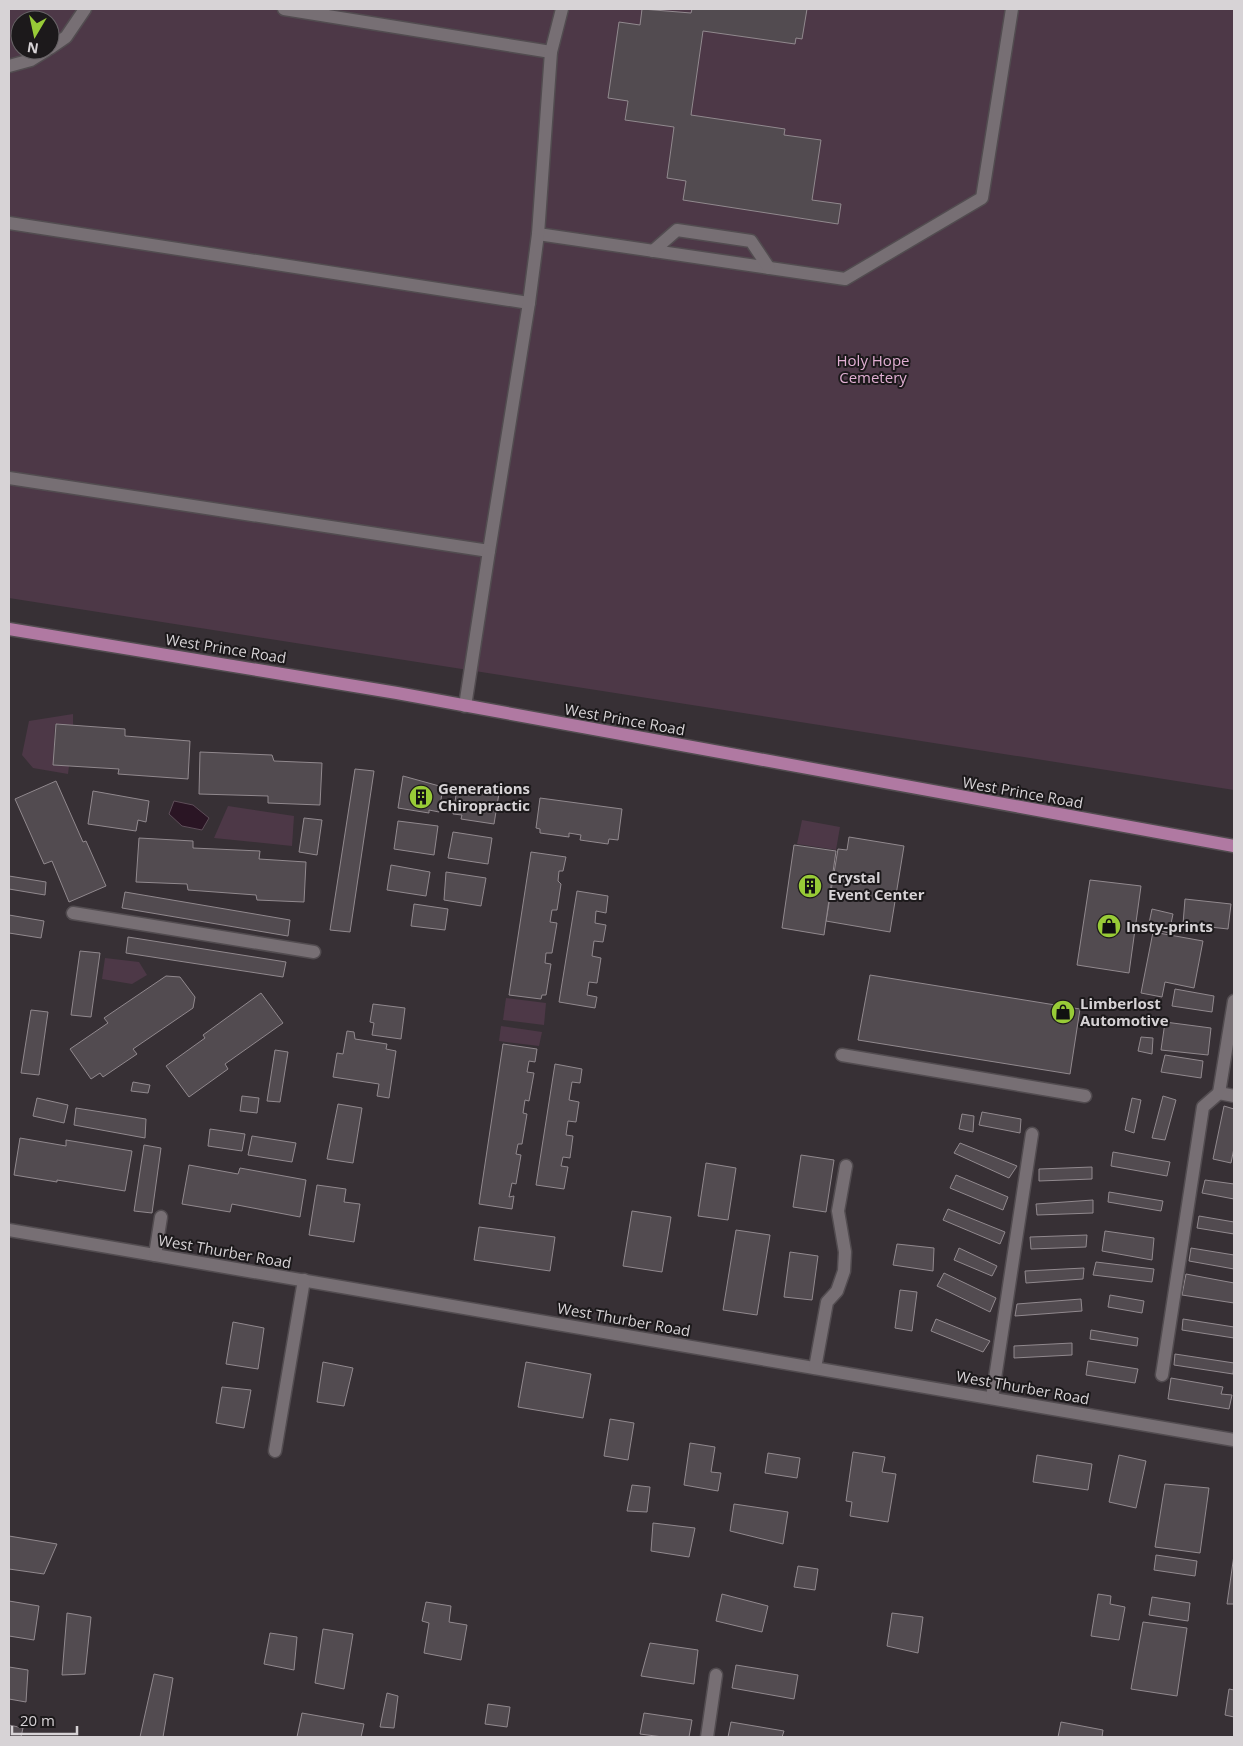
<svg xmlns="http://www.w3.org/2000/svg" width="1243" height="1746" font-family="'Open Sans',sans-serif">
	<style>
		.green { fill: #4d3847; fill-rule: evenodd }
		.water { fill: #2a1524; stroke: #5e4e59 }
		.building { fill: #524b50; stroke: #91898e }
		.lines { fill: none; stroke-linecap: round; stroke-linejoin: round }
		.minor-casing { stroke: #524c50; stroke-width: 15 }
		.major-casing { stroke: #524c50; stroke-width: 15 }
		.minor { stroke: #776f74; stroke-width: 12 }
		.major { stroke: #b079a2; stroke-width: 12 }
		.labels { text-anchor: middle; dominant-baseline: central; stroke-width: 4; stroke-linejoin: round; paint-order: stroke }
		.park-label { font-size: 15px; fill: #e1afd3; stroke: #1c191b }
		.street-label { font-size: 15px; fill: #d7d3d6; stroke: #1c191b }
		.poi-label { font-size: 15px; font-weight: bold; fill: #d7d3d6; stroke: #1c191b; text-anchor: start }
	</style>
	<rect width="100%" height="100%" fill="#373035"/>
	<!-- green -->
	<g class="green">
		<path d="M9 9H1234V790L9 598ZM20 20H50V50H20Z"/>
		<path d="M73 714V725L55 724 53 765 69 766 68 774 33 768 22 755 29 721Z"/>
		<path d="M228 806 294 816 292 846 214 838Z"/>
		<path d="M802 820 840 827 836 850 797 844Z"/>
		<path d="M105 958 139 962 147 975 132 984 102 979Z"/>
		<path d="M506 998 546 1003 544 1025 503 1020Z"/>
		<path d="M501 1026 542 1032 539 1046 499 1041Z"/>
	</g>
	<!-- water -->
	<path class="water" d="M174 801 193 805 209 818 202 830 182 826 169 814Z"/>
	<!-- building -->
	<g class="building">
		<path d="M642 9 691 13 692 9H807L802 39 796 38 795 44 703 31 691 115 785 129 784 135 821 140 812 200 841 204 838 224 683 200 686 181 667 178 674 127 625 120 628 101 608 98 619 22 640 25Z"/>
		<path d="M56 724 125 729V736L190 741 188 779 118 774 119 769 53 765Z"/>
		<path d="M200 752 272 755 274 761 322 763 320 805 268 803V796L199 794Z"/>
		<path d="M355 769 374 771 350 932 330 930Z"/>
		<path d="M403 776 443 787 439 812 429 810V813L398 808Z"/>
		<path d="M56 781 83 842 86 841 106 886 69 902 52 861 44 864 15 799Z"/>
		<path d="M457 789 499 793 494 824 461 819 462 815 453 814Z"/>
		<path d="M93 791 149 801 146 822 138 820 136 831 88 824Z"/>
		<path d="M540 798 622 809 618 840 609 839 608 844 580 840 581 835 569 833V837L540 833V829L536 828Z"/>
		<path d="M304 818 322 820 317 855 299 852Z"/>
		<path d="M398 821 438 826 434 855 394 849Z"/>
		<path d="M453 832 492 838 488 864 448 858Z"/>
		<path d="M849 837 904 846 890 932 826 921 838 849 847 850Z"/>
		<path d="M139 838 193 841V848L260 851 259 859 306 862 304 902 257 900 256 895 188 890 187 884 136 882Z"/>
		<path d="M794 845 836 851 824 935 782 928Z"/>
		<path d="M531 852 566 857 563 871H559L558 881 561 884 557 910H552L550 922 557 923 552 953H546L545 963 551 964 546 995H542L541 999 509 995Z"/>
		<path d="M391 865 430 872 426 896 387 890Z"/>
		<path d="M446 872 486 878 481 906 444 900Z"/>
		<path d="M9 876 46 882 45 895 9 889Z"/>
		<path d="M1090 880 1141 886 1129 973 1077 965Z"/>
		<path d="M577 891 608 896 606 913 596 911 595 923 606 925 603 942 594 941 592 956 601 958 597 983 589 982 587 995 597 997 595 1008 559 1002Z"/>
		<path d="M125 892 290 920 288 936 122 908Z"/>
		<path d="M1185 899 1231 904 1228 929 1183 924Z"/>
		<path d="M414 904 448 909 445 930 411 926Z"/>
		<path d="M1152 909 1173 914 1169 933 1148 928Z"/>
		<path d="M9 915 44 921 41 938 9 933Z"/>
		<path d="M1153 932 1203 941 1194 988 1165 982 1162 997 1141 993Z"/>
		<path d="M128 937 286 962 283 977 126 953Z"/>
		<path d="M80 951 100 953 91 1017 71 1015Z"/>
		<path d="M870 975 1080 1009 1070 1074 858 1040Z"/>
		<path d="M166 976 180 977 195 997 193 1008 133 1049 137 1054 103 1077 100 1073 91 1079 70 1049 108 1023 104 1018Z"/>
		<path d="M1175 989 1214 996 1212 1012 1172 1006Z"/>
		<path d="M261 993 283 1023 225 1064 228 1069 189 1097 166 1066 205 1038 203 1035Z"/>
		<path d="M373 1004 405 1008 401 1039 372 1035 374 1023 370 1022Z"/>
		<path d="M31 1010 48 1012 39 1075 21 1073Z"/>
		<path d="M1165 1022 1211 1028 1208 1055 1161 1050Z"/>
		<path d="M347 1031 354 1032 355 1039 387 1044 386 1049 396 1051 389 1098 377 1096 379 1084 333 1077 337 1053 343 1054Z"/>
		<path d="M1141 1037 1153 1038 1152 1054 1138 1051Z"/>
		<path d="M503 1044 537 1049 535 1062 529 1061 527 1072 534 1073 529 1101 525 1100 523 1113 527 1114 522 1144H518L516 1154 521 1155 516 1184 512 1183 509 1197 514 1196 512 1209 479 1204Z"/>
		<path d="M275 1050 288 1052 280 1102 267 1101Z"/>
		<path d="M1165 1055 1203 1061 1201 1078 1161 1072Z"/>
		<path d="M555 1064 582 1069 580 1083 572 1082 569 1100 579 1102 576 1122 568 1121 566 1135 573 1136 570 1158 563 1157 561 1166 568 1167 564 1189 536 1185Z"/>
		<path d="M133 1082 150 1085 148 1093 131 1091Z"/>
		<path d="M242 1096 259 1098 257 1113 240 1111Z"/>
		<path d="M1163 1096 1176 1100 1165 1140 1152 1138Z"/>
		<path d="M37 1098 68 1105 64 1123 33 1116Z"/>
		<path d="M1132 1098 1141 1100 1134 1133 1125 1130Z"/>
		<path d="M338 1104 362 1108 353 1163 327 1159Z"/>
		<path d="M1224 1106 1234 1109V1148L1231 1163 1213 1159Z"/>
		<path d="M76 1108 146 1119 145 1138 74 1125Z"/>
		<path d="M982 1112 1021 1119 1020 1133 979 1125Z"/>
		<path d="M962 1114 974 1116 973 1132 959 1129Z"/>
		<path d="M210 1129 245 1134 242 1151 208 1146Z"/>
		<path d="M252 1136 296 1143 292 1162 248 1155Z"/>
		<path d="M20 1138 66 1146V1140L132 1151 125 1191 57 1180V1182L14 1175Z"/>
		<path d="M960 1143 1017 1166 1009 1178 954 1153Z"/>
		<path d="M144 1145 161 1148 152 1213 134 1211Z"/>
		<path d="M1113 1152 1170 1162 1167 1176 1111 1166Z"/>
		<path d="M801 1155 834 1160 826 1212 793 1207Z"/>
		<path d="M706 1163 736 1168 728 1220 698 1216Z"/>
		<path d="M189 1165 238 1174 240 1168 306 1180 300 1217 232 1204 230 1212 182 1204Z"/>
		<path d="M1092 1167V1179L1039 1181V1169Z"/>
		<path d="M956 1175 1008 1197 1003 1210 950 1188Z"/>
		<path d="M1205 1180 1234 1184V1199L1202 1193Z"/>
		<path d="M317 1185 346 1189 344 1202 360 1204 354 1242 309 1235Z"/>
		<path d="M1109 1192 1163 1201 1161 1211 1108 1202Z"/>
		<path d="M1093 1200V1213L1037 1215 1036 1204Z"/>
		<path d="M948 1209 1005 1232 1000 1244 943 1220Z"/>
		<path d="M632 1211 671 1217 662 1272 623 1266Z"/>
		<path d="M1199 1216 1234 1222V1234L1197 1228Z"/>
		<path d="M479 1227 555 1237 550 1271 474 1260Z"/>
		<path d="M736 1230 770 1235 757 1315 723 1310Z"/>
		<path d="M1105 1231 1154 1238 1152 1260 1102 1251Z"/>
		<path d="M1087 1235 1086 1247 1031 1249 1030 1237Z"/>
		<path d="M897 1244 934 1248 933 1271 893 1265Z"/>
		<path d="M959 1248 997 1266 992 1276 954 1260Z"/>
		<path d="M1191 1248 1234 1255V1269L1189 1261Z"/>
		<path d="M790 1252 818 1256 812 1300 784 1297Z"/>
		<path d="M1096 1262 1154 1269 1152 1282 1093 1275Z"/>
		<path d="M1084 1268 1083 1279 1026 1283 1025 1271Z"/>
		<path d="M944 1273 996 1298 990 1312 937 1286Z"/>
		<path d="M1186 1274 1234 1283V1303L1182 1295Z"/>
		<path d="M900 1290 917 1292 912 1331 895 1328Z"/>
		<path d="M1110 1295 1144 1301 1142 1313 1108 1307Z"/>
		<path d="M1081 1299 1082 1311 1015 1316 1017 1304Z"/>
		<path d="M936 1319 990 1341 983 1352 931 1331Z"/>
		<path d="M1183 1319 1234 1327V1338L1182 1330Z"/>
		<path d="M233 1322 264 1328 258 1369 226 1364Z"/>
		<path d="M1091 1330 1138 1338 1137 1346 1090 1339Z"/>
		<path d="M1072 1343V1355L1014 1358V1346Z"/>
		<path d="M1175 1354 1234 1363 1233 1374 1174 1365Z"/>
		<path d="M1088 1361 1138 1369 1135 1383 1086 1375Z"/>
		<path d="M323 1362 353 1368 344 1406 317 1402Z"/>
		<path d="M526 1362 591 1374 583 1418 518 1407Z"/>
		<path d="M1171 1378 1223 1387 1221 1394 1232 1395 1229 1409 1168 1399Z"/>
		<path d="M222 1387 251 1390 244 1428 216 1423Z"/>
		<path d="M610 1419 634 1423 628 1460 604 1456Z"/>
		<path d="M690 1443 715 1447 711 1472 721 1473 718 1491 684 1485Z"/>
		<path d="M853 1452 885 1457 882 1472 896 1474 888 1522 850 1516 852 1502 846 1501Z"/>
		<path d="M768 1453 800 1458 797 1478 765 1473Z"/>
		<path d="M1037 1455 1092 1464 1088 1490 1033 1482Z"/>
		<path d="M1119 1455 1146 1461 1136 1508 1109 1502Z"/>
		<path d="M1165 1484 1209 1488 1200 1553 1155 1547Z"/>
		<path d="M632 1485 650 1487 647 1512 627 1511Z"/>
		<path d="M734 1504 788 1512 783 1544 730 1531Z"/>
		<path d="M653 1523 695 1528 689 1557 651 1551Z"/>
		<path d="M9 1536 57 1544 44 1574 9 1569Z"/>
		<path d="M1156 1555 1197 1561 1195 1576 1154 1570Z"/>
		<path d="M1234 1555V1604H1227Z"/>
		<path d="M798 1566 818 1569 815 1590 794 1587Z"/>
		<path d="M722 1594 768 1606 762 1632 716 1621Z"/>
		<path d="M1098 1594 1111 1596 1110 1604 1125 1607 1119 1640 1091 1636Z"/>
		<path d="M1152 1597 1190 1603 1188 1621 1149 1615Z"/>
		<path d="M9 1601 39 1606 34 1640 9 1636Z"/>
		<path d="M426 1602 451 1606 449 1622 467 1625 461 1660 424 1653 429 1623 422 1621Z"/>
		<path d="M67 1613 91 1617 85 1674 62 1675Z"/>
		<path d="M892 1613 923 1617 918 1653 887 1646Z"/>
		<path d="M1143 1622 1187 1628 1177 1696 1131 1689Z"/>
		<path d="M323 1629 353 1634 344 1689 315 1683Z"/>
		<path d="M270 1633 297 1637 294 1670 264 1664Z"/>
		<path d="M650 1643 698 1650 694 1684 641 1676Z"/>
		<path d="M736 1665 798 1675 794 1699 732 1688Z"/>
		<path d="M9 1667 28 1670 26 1702 9 1699Z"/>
		<path d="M154 1674 173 1678 163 1737H140Z"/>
		<path d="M1229 1689 1234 1690V1717L1225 1715Z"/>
		<path d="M387 1693 398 1696 394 1728 380 1727Z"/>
		<path d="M488 1704 510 1707 507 1727 485 1724Z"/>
		<path d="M302 1713 364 1724 361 1737H297Z"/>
		<path d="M644 1713 692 1720 689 1737H663L640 1734Z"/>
		<path d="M731 1722 784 1731 782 1737H728Z"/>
		<path d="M1061 1722 1103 1730 1102 1737H1058Z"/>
		<path d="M9 1725 23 1728 21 1737H9Z"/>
	</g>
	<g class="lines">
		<!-- minor casing -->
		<g class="minor-casing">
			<g id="minor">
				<path d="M284 9 551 52"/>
				<path d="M50 48 66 37 85 9"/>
				<path d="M9 66 31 60 47 50"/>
				<path d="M9 223 529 303"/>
				<path d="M538 234 845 279 982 198 1012 9"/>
				<path d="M653 251 677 230 751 241 769 268"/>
				<path d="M9 478 489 551 529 303 538 234 551 52 562 9"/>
				<path d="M465 706 489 551"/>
				<path d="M73 913 314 952"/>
				<path d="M842 1055 1085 1096"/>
				<path d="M1219 1093 1234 1001"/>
				<path d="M9 1230 1234 1440"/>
				<path d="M155 1255 161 1217"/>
				<path d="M815 1368 827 1302 837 1291 844 1271 845 1252 838 1211 846 1166"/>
				<path d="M1162 1375 1203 1107 1219 1093 1234 1096"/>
				<path d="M992 1398 1032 1134"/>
				<path d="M275 1451 304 1280"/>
				<path d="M707 1737 716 1675"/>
			</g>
		</g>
		<!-- major casing -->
		<g class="major-casing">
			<path id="major" d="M9 629 397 693 1234 846"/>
		</g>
		<!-- minor -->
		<use href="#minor" class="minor"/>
		<!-- major -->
		<use href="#major" class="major"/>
	</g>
	<!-- icons -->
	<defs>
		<g id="building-disc" transform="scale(1.25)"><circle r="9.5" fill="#98cb37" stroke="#1c191b"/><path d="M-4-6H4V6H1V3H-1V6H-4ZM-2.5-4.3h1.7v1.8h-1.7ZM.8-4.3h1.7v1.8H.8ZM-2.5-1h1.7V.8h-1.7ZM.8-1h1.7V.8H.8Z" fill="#111"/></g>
		<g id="shop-disc" transform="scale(1.25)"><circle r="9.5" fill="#98cb37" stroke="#1c191b"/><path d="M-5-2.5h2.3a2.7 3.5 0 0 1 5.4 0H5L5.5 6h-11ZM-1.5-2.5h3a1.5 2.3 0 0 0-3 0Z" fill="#111"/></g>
	</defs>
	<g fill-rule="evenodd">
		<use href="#building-disc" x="421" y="797"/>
		<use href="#building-disc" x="810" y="886"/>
		<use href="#shop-disc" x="1109" y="926"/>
		<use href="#shop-disc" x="1063" y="1012"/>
	</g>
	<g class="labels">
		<!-- park labels -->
		<g class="park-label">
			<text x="873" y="360">Holy Hope<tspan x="873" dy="17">Cemetery</tspan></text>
		</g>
		<!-- street labels -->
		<g class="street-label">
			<text transform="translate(226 648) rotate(9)">West Prince Road</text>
			<text transform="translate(625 719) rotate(10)">West Prince Road</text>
			<text transform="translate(1023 792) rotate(10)">West Prince Road</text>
			<text transform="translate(225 1251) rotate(10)">West Thurber Road</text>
			<text transform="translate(624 1319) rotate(10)">West Thurber Road</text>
			<text transform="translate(1023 1387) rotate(10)">West Thurber Road</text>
		</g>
		<!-- poi labels -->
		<g class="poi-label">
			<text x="438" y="788">Generations<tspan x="438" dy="17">Chiropractic</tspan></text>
			<text x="828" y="877">Crystal<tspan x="828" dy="17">Event Center</tspan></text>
			<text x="1126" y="926">Insty-prints</text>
			<text x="1080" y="1003">Limberlost<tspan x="1080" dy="17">Automotive</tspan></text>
		</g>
	</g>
	<!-- border -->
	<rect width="1243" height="1746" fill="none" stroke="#d7d3d6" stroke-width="20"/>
	<!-- north arrow -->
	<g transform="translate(35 35) rotate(189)"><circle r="24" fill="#1c191b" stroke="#676366"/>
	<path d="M0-4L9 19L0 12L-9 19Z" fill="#98cb37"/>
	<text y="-8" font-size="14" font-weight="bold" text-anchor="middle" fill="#d7d3d6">N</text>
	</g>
	<!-- scale -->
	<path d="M12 1726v8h65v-8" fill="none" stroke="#d7d3d6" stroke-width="2.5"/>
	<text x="20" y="1726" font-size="15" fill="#d7d3d6" stroke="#1c191b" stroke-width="4" paint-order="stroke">20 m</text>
</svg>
